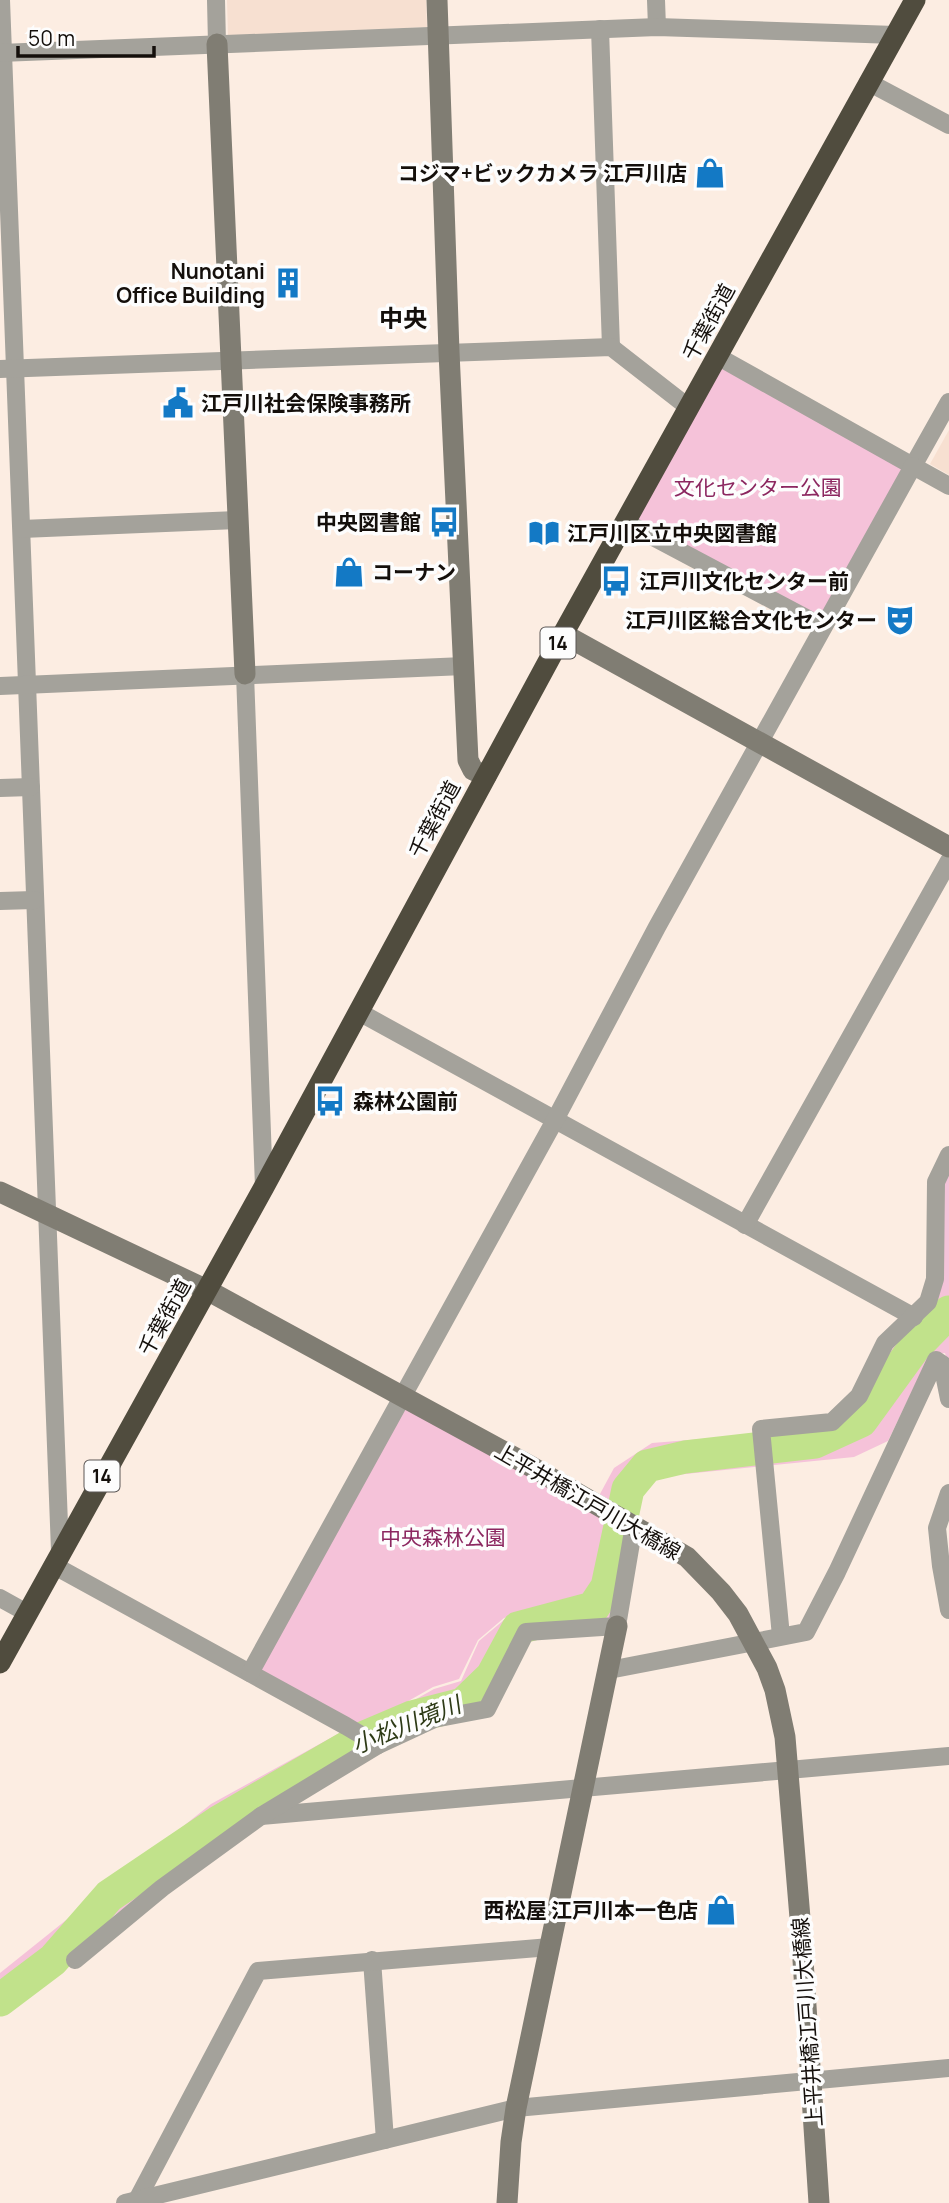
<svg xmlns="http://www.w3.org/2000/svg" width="949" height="2203" font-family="Manrope,'Noto Sans JP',sans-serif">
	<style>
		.built { fill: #f7e0d1 }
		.green { fill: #f5c2d9 }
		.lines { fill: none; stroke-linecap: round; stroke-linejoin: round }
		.river { stroke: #c1e28b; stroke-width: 33 }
		.street { stroke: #a4a29b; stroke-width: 18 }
		.secondary { stroke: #807d73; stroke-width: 21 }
		.highway { stroke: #504c3e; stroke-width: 21 }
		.labels { text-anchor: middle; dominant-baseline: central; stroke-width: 7; stroke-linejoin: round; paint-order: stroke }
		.shield { fill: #fdfdfd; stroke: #5a5654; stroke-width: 2 }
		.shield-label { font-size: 19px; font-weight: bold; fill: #140f0b }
		.poi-label { font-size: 21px; font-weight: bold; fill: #140f0b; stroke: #fdfdfd; text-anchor: end }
		.street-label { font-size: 21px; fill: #140f0b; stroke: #fdfdfd }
		.park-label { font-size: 21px; fill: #8c2760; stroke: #fdfdfd }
		.water-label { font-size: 23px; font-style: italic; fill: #2d3a16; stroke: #fdfdfd }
		.quarter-label { font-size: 24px; font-weight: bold; fill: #140f0b; stroke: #fdfdfd }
	</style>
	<rect width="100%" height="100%" fill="#fcede2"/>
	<!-- built -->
	<g class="built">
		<path d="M227 0H426L427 27 228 36Z"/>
		<path d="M949 430V475L930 464Z"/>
	</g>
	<!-- green -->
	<g class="green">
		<path d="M720 364 905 468 822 619 634 521Z"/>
		<path d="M949 1166V1369L945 1353 929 1356 888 1441 854 1457 646 1478 630 1514 613 1623 525 1631 485 1707 378 1743 361 1730 434 1689 461 1681 479 1641 505 1619 576 1597 504 1618 478 1640 459 1679 433 1687 359 1729 257 1673 402 1404 594 1505 614 1468 652 1443 825 1429 891 1349 915 1330 940 1292V1184Z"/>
		<path d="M345 1730 371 1746 256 1815 116 1914 45 1980 0 2013V1973L211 1804Z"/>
	</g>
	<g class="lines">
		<!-- river -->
		<path class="river" d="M0 2000 53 1960 109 1896 220 1821 365 1737 412 1717 463 1704 492 1676 518 1628 593 1608 607 1587 628 1489 647 1466 685 1457 815 1442 861 1421 914 1348 949 1312"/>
		<!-- street -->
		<g class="street">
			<path d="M1 0C19 517 42 1034 60 1551"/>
			<path d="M216 0 217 44"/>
			<path d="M656 0 657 27"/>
			<path d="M600 29 611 347"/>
			<path d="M0 53 657 27 895 35"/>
			<path d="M868 82 949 125"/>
			<path d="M717 356 913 466 949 402"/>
			<path d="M0 369 611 347 688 407"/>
			<path d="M625 522 823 627"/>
			<path d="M22 529 237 520"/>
			<path d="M245 674 264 1187"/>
			<path d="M0 686 464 666"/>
			<path d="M0 788 31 787"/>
			<path d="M0 901 34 900"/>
			<path d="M359 1012 914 1317"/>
			<path d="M745 1225 949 861"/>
			<path d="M949 1493 937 1528 941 1566 949 1610"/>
			<path d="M53 1565 346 1726 378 1745 434 1719 487 1709 526 1632 617 1626 634 1525"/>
			<path d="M0 1598 27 1613"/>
			<path d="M781 1636 761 1429 832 1422 859 1396 885 1343 928 1302 935 1279 936 1182 949 1155"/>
			<path d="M609 1670 806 1632 837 1572 936 1360 942 1364 949 1399"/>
			<path d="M250 1673 555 1120 657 927 913 466 949 486"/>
			<path d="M261 1816 949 1756"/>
			<path d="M75 1960 162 1888 261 1816 378 1745"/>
			<path d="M372 1960 385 2140"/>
			<path d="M137 2200 258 1971 550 1947"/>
			<path d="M125 2203 516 2108 949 2068"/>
		</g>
		<!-- secondary -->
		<g class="secondary">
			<path d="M437 0 449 352 468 760 473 770 486 776"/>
			<path d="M217 44 245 674"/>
			<path d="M563 634 949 847"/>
			<path d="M0 1192 207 1290 532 1467 687 1557 721 1592 738 1614 767 1668 775 1690 785 1737 801 1930 819 2203"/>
			<path d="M507 2203 511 2142 516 2108 617 1626"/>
		</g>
		<!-- highway -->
		<path class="highway" d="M0 1663 264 1187 563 634 915 0"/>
	</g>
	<!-- icons -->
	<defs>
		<g id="shop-bare" transform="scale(2.415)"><path d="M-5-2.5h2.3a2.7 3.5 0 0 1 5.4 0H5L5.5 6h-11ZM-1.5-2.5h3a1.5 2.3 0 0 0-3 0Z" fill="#1379c5" stroke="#fdfdfd" stroke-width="2.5" paint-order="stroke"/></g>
		<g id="building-bare" transform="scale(2.415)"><path d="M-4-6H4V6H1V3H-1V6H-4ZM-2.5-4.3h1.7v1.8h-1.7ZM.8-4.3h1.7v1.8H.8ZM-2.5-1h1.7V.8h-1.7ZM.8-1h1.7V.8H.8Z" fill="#1379c5" stroke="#fdfdfd" stroke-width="2.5" paint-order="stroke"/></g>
		<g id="civic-bare" transform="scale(2.415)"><path d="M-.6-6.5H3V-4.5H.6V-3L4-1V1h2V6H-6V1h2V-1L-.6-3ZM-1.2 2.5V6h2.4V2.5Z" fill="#1379c5" stroke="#fdfdfd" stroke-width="2.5" paint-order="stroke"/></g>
		<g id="bus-bare" transform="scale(2.415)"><path d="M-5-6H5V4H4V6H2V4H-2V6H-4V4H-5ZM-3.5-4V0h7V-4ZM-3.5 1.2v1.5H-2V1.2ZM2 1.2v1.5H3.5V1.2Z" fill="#1379c5" stroke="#fdfdfd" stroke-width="2.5" paint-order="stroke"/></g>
		<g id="library-bare" transform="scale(2.415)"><path d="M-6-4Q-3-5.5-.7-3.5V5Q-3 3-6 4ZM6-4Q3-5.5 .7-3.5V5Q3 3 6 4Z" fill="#1379c5" stroke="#fdfdfd" stroke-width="2.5" paint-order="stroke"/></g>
		<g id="theatre-bare" transform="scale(2.415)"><path d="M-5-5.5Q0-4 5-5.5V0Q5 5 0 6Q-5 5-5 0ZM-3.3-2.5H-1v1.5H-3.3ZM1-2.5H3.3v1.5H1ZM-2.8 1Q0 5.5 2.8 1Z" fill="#1379c5" stroke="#fdfdfd" stroke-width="2.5" paint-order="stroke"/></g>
	</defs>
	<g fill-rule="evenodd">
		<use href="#shop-bare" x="710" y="173"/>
		<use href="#building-bare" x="288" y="283"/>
		<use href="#civic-bare" x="178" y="403"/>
		<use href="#bus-bare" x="444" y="522"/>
		<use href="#library-bare" x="544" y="533"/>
		<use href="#shop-bare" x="349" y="572"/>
		<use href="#bus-bare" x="616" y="581"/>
		<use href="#theatre-bare" x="900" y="620"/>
		<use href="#bus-bare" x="330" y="1101"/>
		<use href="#shop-bare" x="721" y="1910"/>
	</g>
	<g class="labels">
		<!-- shield labels -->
		<g class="shield">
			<rect x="540.5" y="627.5" width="35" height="31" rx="5"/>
			<rect x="84.5" y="1460.5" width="35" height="31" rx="5"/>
		</g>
		<g class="shield-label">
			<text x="558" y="643">14</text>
			<text x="102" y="1476">14</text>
		</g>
		<!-- poi labels -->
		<g class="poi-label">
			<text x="687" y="173">コジマ+ビックカメラ 江戸川店</text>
			<text x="265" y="271">Nunotani<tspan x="265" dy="24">Office Building</tspan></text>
			<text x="201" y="403" text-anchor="start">江戸川社会保険事務所</text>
			<text x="421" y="522">中央図書館</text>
			<text x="567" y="533" text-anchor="start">江戸川区立中央図書館</text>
			<text x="372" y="572" text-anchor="start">コーナン</text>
			<text x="639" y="581" text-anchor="start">江戸川文化センター前</text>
			<text x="877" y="620">江戸川区総合文化センター</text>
			<text x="353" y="1101" text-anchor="start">森林公園前</text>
			<text x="698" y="1910">西松屋 江戸川本一色店</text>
		</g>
		<!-- street labels -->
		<g class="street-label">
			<text transform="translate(708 322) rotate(-61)">千葉街道</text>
			<text transform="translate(434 819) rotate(-62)">千葉街道</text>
			<text transform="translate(164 1317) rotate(-61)">千葉街道</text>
			<text transform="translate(588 1501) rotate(30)">上平井橋江戸川大橋線</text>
			<text transform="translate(807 2022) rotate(-94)">上平井橋江戸川大橋線</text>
		</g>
		<!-- park labels -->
		<g class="park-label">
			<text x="758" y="487">文化センター公園</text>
			<text x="443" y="1537">中央森林公園</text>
		</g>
		<!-- water labels -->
		<g class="water-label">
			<text transform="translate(406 1724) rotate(-22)">小松川境川</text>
		</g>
		<!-- quarter labels -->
		<g class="quarter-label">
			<text x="403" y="317">中央</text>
		</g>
	</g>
	<!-- scale -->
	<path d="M18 46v10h136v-10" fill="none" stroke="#140f0b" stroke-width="3.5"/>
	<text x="28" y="46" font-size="21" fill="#140f0b" stroke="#fdfdfd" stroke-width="5" paint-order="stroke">50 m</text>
</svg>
